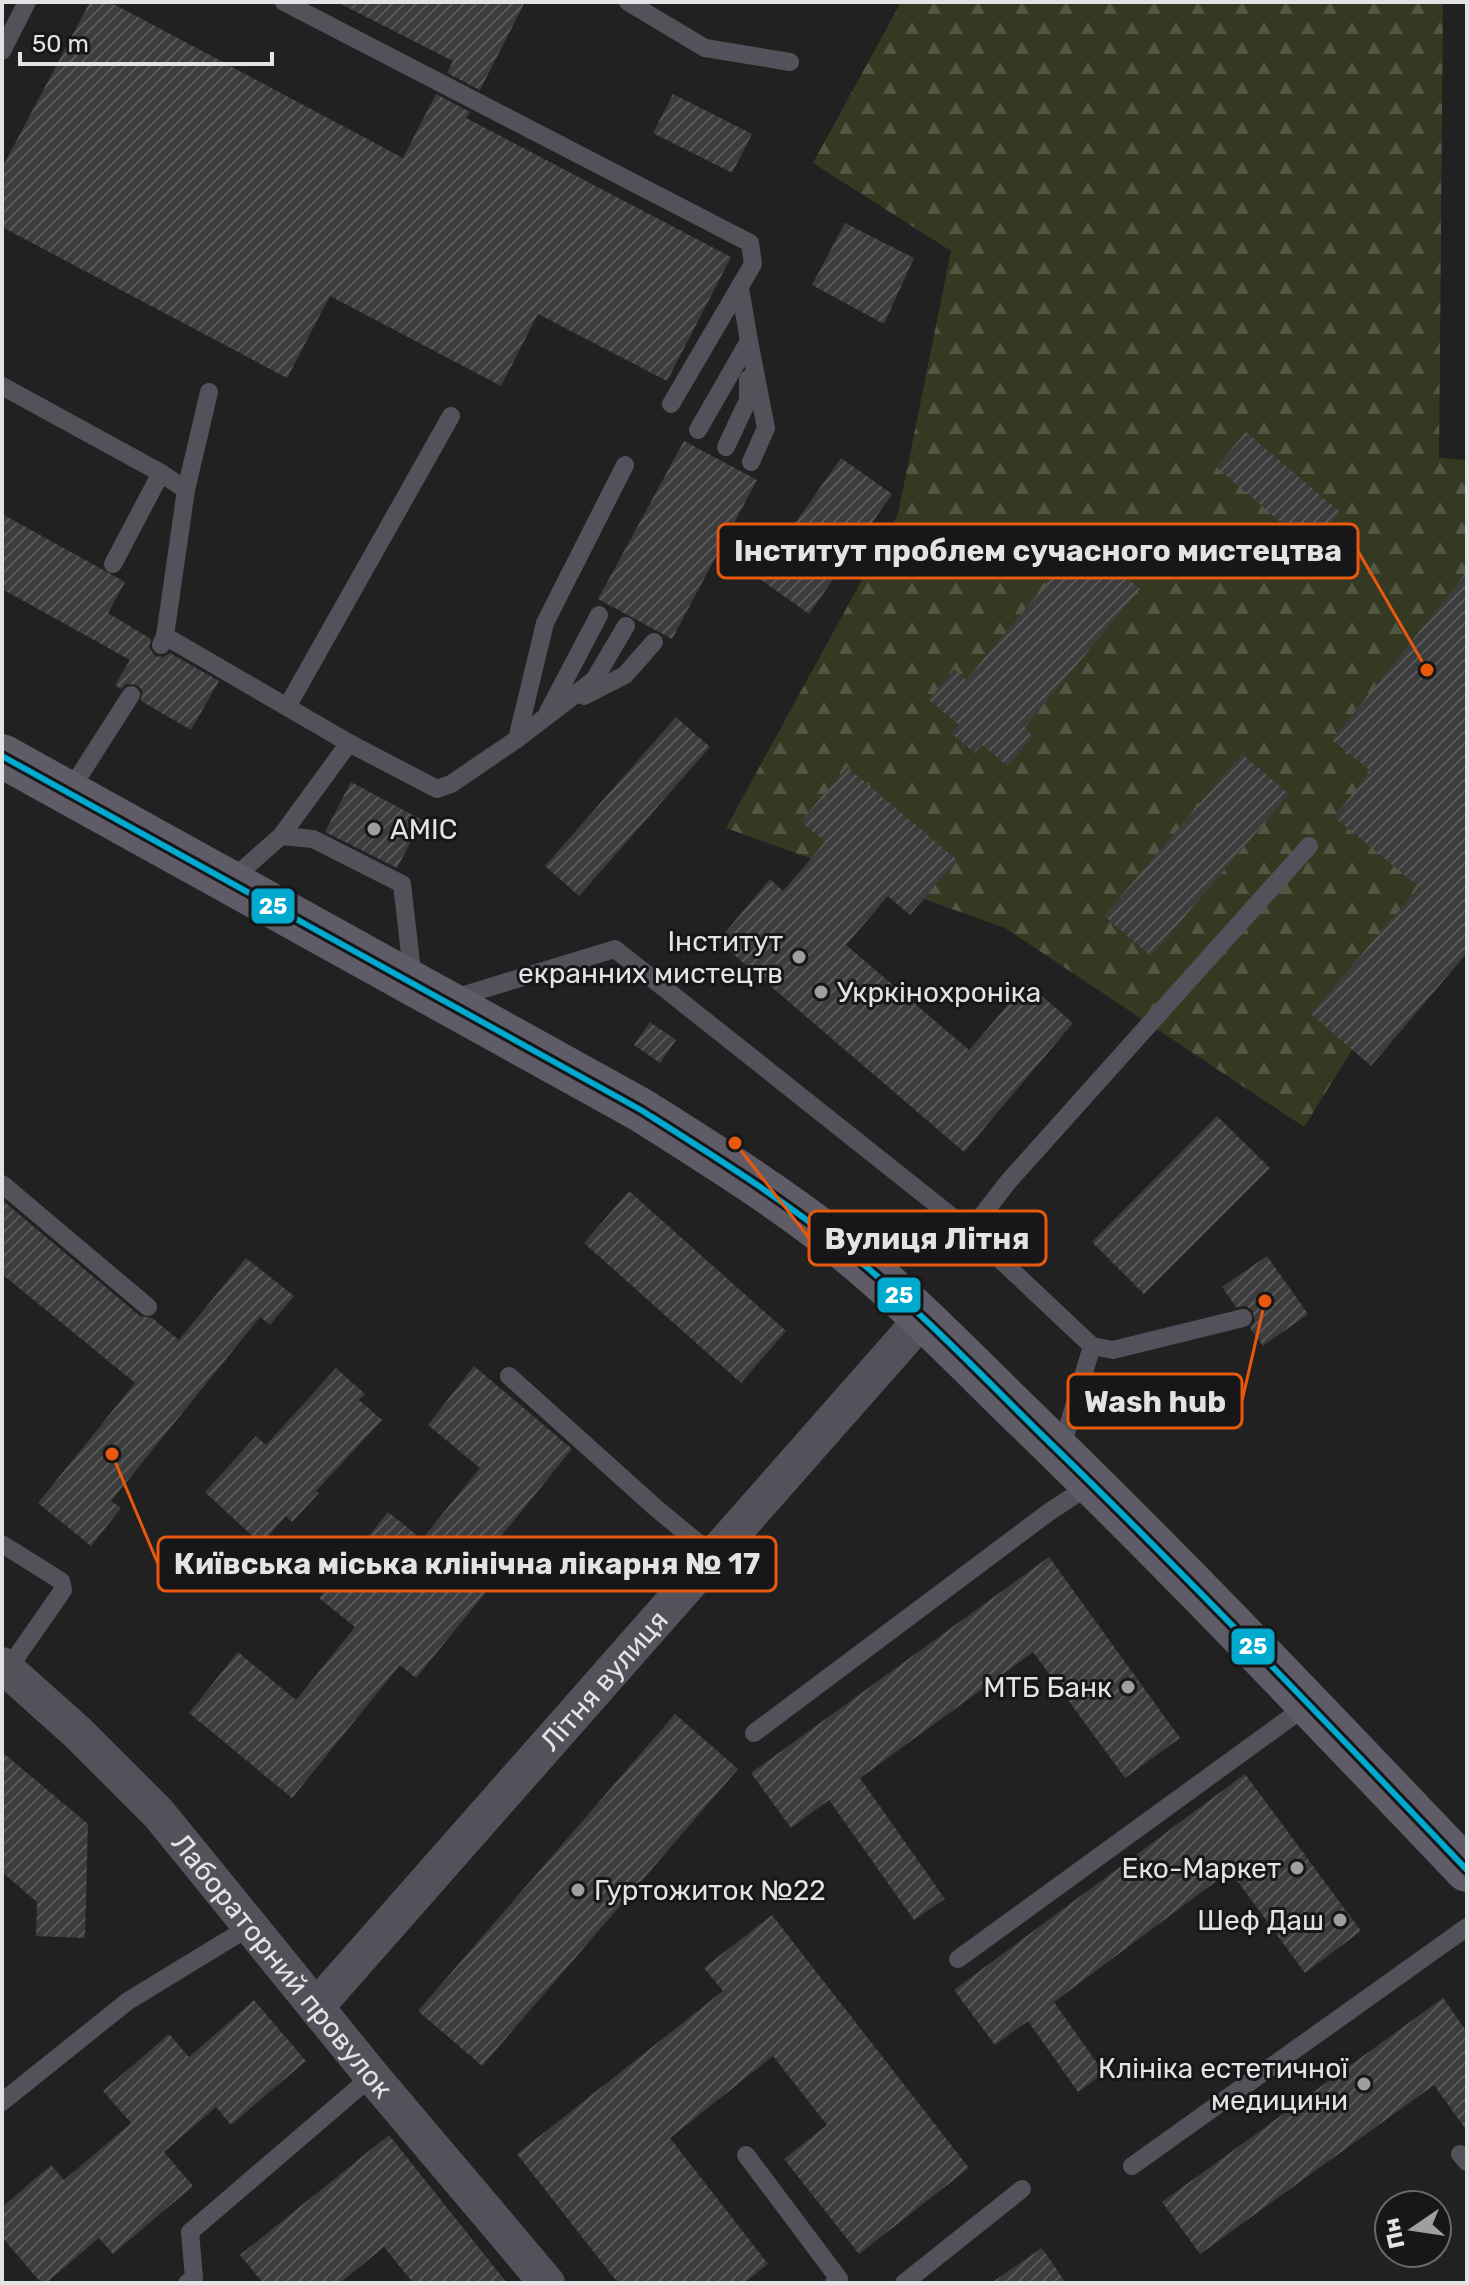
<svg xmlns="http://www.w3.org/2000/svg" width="1469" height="2285" font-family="Rubik,sans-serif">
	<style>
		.forest { fill: url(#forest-firs) }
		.building { fill: url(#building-hatch) }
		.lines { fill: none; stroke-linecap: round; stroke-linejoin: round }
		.service { stroke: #53515a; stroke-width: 18 }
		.minor { stroke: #53515a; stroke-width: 36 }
		.secondary { stroke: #5f5c68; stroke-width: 44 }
		.bus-1-casing { stroke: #171619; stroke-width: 12 }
		.bus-1 { stroke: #00a9ce; stroke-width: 6 }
		.poi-dot { fill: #9f9fa0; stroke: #171619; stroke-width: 3 }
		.labels { text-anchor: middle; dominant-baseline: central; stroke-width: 6; stroke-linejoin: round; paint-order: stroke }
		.poi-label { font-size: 28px; fill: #e3e3e5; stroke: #171619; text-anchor: end }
		.street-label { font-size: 28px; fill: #e3e3e5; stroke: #171619 }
		.leader { fill: none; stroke: #e8590c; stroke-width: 3 }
		.callout-dot { fill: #e8590c; stroke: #171619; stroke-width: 3 }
		.callout { fill: #171619; stroke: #e8590c; stroke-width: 3 }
		.callout-label { font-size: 30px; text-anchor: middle; font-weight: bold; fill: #e3e3e5 }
		.line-badge { stroke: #171619; stroke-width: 3 }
		.badge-label { font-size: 22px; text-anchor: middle; font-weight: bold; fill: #fff }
	</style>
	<defs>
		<pattern id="forest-firs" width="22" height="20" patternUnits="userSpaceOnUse" patternTransform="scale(2)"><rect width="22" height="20" fill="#363922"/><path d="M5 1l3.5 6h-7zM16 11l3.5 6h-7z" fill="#535642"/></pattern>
		<pattern id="building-hatch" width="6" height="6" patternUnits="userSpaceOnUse" patternTransform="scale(2)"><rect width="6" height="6" fill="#3c3c3c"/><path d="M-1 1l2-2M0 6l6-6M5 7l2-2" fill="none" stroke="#585858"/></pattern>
	</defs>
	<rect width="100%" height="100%" fill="#212121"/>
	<!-- forest -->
	<path class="forest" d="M901 2H1443L1439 458 1467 460V865L1304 1127 1005 928 726 828 898 514 951 251 813 163Z"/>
	<!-- building -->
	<g class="building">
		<path d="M90 2H110L403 158 436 94 470 112 466 118 731 257 667 381 538 314 501 386 330 296 287 378 2 227V168Z"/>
		<path d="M337 2H525L480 90 447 73 453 61Z"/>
		<path d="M673 94 752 134 732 173 653 133Z"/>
		<path d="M845 223 914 258 884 324 812 285Z"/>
		<path d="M1246 432 1340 512 1310 547 1216 467Z"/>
		<path d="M684 441 757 480 672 639 598 599Z"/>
		<path d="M841 458 892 494 809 614 757 577Z"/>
		<path d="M2 514 125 582 108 613 151 639 149 647 155 656 163 657 170 653 219 681 191 730 141 701 142 690 137 685 126 684 121 689 115 685 130 660 2 589Z"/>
		<path d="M1082 541 1140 589 1024 728 1033 736 1008 766 982 745 975 753 951 733 959 725 929 700 954 669 966 680Z"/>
		<path d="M1467 572V953L1371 1066 1311 1014 1419 887 1334 817 1371 771 1332 740Z"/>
		<path d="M676 717 710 747 579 896 545 866Z"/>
		<path d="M1242 754 1289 794 1151 956 1104 916Z"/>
		<path d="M847 767 957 860 910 915 888 896 846 945 969 1050 1027 983 1073 1023 964 1152 718 941 770 879 783 891 825 842 801 821Z"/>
		<path d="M351 782 422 820 397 868 325 832Z"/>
		<path d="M650 1022 676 1040 660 1063 634 1045Z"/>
		<path d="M1217 1116 1270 1168 1144 1294 1092 1242Z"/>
		<path d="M629 1191 786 1331 741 1383 584 1243Z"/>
		<path d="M2 1200 140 1316 152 1318 179 1340 246 1258 294 1296 270 1325 260 1317 111 1501 121 1508 91 1546 38 1503 135 1383 2 1274Z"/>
		<path d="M1267 1256 1308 1314 1263 1346 1250 1328 1255 1321 1252 1310 1246 1306 1236 1307 1222 1287Z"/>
		<path d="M474 1366 572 1449 468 1577 486 1592 416 1678 400 1665 292 1798 189 1713 238 1652 296 1700 355 1627 319 1598 388 1512 422 1539 480 1468 428 1425Z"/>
		<path d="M336 1368 365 1394 359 1400 382 1420 316 1491 319 1493 292 1522 286 1516 261 1544 205 1492 256 1436 266 1445Z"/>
		<path d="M1049 1557 1180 1738 1125 1778 1033 1652 860 1778 945 1899 914 1920 829 1800 791 1828 751 1773Z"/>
		<path d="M675 1714 738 1769 482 2066 418 2011Z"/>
		<path d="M2 1752 88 1824 85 1938 36 1936 37 1902 2 1872Z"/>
		<path d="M1245 1774 1361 1931 1305 1973 1230 1871 1054 2002 1104 2073 1078 2092 1028 2021 995 2045 954 1990Z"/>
		<path d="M772 1915 969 2168 859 2254 784 2159 827 2125 773 2056 670 2138 768 2264 744 2283H618L517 2154 723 1991 704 1968Z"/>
		<path d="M1443 1998 1467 2032V2131L1434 2085 1200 2254 1162 2202Z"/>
		<path d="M254 2000 306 2061 231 2125 216 2107 164 2152 193 2186 113 2254 99 2238 46 2283H41L2 2237V2207L51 2165 64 2180 131 2123 103 2091 169 2034 189 2057Z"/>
		<path d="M389 2135 507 2283H413L384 2247 340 2283H263L240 2255Z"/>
		<path d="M1042 2248 1066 2283H991Z"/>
	</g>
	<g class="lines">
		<!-- service -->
		<g class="service">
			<path d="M284 2 750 243 753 264 671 404"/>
			<path d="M628 2 705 48 790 62"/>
			<path d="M2 51 27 2"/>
			<path d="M749 341 766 428 751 462"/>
			<path d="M2 386 161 473 186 490 165 636 161 645"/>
			<path d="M698 430 749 341 740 288"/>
			<path d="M726 447 748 400V379"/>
			<path d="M186 490 209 392"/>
			<path d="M113 564 161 473"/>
			<path d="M165 636 349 743 437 789 451 784 517 739 594 680 626 626"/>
			<path d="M584 696 625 675 654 642"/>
			<path d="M287 707 451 416"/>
			<path d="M548 712 599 615"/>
			<path d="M517 739 545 623 625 465"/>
			<path d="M69 792 131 695"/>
			<path d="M281 836 313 839 402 884 413 980"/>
			<path d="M230 881 281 836 349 743"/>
			<path d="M451 999 615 949 970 1231"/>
			<path d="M2 1184 148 1307"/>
			<path d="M1092 1346 1113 1350 1243 1318"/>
			<path d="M509 1376 657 1509 714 1556"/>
			<path d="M1061 1450 1092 1346 970 1231 1008 1182 1309 846"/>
			<path d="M2 1544 61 1581 63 1590 8 1669"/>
			<path d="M754 1733 1049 1512 1092 1484"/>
			<path d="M958 1959 1309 1704"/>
			<path d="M2 2102 128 2001 251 1926"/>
			<path d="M1460 2154 1467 2162"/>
			<path d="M746 2155 839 2279 834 2283"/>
			<path d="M1132 2166 1467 1927"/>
			<path d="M187 2283 194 2278 190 2232 372 2076"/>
			<path d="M904 2283 1022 2189"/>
		</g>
		<!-- minor -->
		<g class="minor">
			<path id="s1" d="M2 1665 77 1732 159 1814 372 2076 547 2283"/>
			<path id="s2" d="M317 2006 922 1319"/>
		</g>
		<!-- secondary -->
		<path class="secondary" d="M2 756 641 1110C709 1153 778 1196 841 1246 907 1299 966 1361 1027 1420 1178 1566 1322 1718 1467 1870"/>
		<!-- bus-1 casing -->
		<g class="bus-1-casing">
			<path id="bus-1" d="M2 756 641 1110C709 1153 778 1196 841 1246 914 1304 978 1372 1044 1437 1189 1578 1328 1724 1467 1870"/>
		</g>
		<!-- bus-1 -->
		<use href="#bus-1" class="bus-1"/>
	</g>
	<!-- markers -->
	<g class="poi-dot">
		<circle cx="374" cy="829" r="8"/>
		<circle cx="799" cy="957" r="8"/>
		<circle cx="821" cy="992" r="8"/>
		<circle cx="1128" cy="1687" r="8"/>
		<circle cx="1297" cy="1868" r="8"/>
		<circle cx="578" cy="1890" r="8"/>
		<circle cx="1340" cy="1920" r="8"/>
		<circle cx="1364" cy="2084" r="8"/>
	</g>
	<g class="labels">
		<!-- poi labels -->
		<g class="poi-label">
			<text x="390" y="829" text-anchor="start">AMIC</text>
			<text x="783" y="941">Інститут<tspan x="783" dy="32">екранних мистецтв</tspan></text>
			<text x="837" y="992" text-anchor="start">Укркінохроніка</text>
			<text x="1112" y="1687">МТБ Банк</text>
			<text x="1281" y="1868">Еко-Маркет</text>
			<text x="594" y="1890" text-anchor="start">Гуртожиток №22</text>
			<text x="1324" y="1920">Шеф Даш</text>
			<text x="1348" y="2068">Клініка естетичної<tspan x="1348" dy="32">медицини</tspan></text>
		</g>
		<!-- street labels -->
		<g class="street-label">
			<text stroke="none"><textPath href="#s2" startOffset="434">Літня вулиця</textPath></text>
			<text stroke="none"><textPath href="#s1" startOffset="412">Лабораторний провулок</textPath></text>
		</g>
	</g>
	<!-- callouts -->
	<path class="leader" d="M1427 670L1358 551M735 1143L809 1238M1265 1301L1242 1401M112 1454L158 1564"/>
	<g class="callout-dot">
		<circle cx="1427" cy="670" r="8"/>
		<circle cx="735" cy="1143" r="8"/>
		<circle cx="1265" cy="1301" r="8"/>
		<circle cx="112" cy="1454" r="8"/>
	</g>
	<g class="callout">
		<rect x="718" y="524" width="640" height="54" rx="8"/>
		<rect x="809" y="1211" width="237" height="54" rx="8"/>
		<rect x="1068" y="1374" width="174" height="54" rx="8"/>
		<rect x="158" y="1537" width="618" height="54" rx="8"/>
	</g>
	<g class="callout-label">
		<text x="1038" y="561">Інститут проблем сучасного мистецтва</text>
		<text x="927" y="1249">Вулиця Літня</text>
		<text x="1155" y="1412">Wash hub</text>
		<text x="467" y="1574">Київська міська клінічна лікарня № 17</text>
	</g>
	<g class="line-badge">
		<rect x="250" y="887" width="46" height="38" rx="8" fill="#00a9ce"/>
		<rect x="876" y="1276" width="46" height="38" rx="8" fill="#00a9ce"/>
		<rect x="1230" y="1627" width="46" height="39" rx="8" fill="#00a9ce"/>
	</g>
	<g class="badge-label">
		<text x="273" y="914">25</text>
		<text x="899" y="1303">25</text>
		<text x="1253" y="1654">25</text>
	</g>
	<!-- border -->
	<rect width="1469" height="2285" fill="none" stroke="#e3e3e5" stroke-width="8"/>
	<!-- north arrow -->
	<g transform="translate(1413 2229) rotate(257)"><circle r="38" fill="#171619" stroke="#69686b" stroke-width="2"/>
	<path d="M0-6L14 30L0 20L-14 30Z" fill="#9f9fa0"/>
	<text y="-12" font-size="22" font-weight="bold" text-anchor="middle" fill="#e3e3e5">Пн</text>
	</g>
	<!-- scale -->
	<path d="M20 52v12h252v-12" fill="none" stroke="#e3e3e5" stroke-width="4"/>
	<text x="32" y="52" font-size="24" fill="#e3e3e5" stroke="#171619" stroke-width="6" paint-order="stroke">50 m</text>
</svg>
